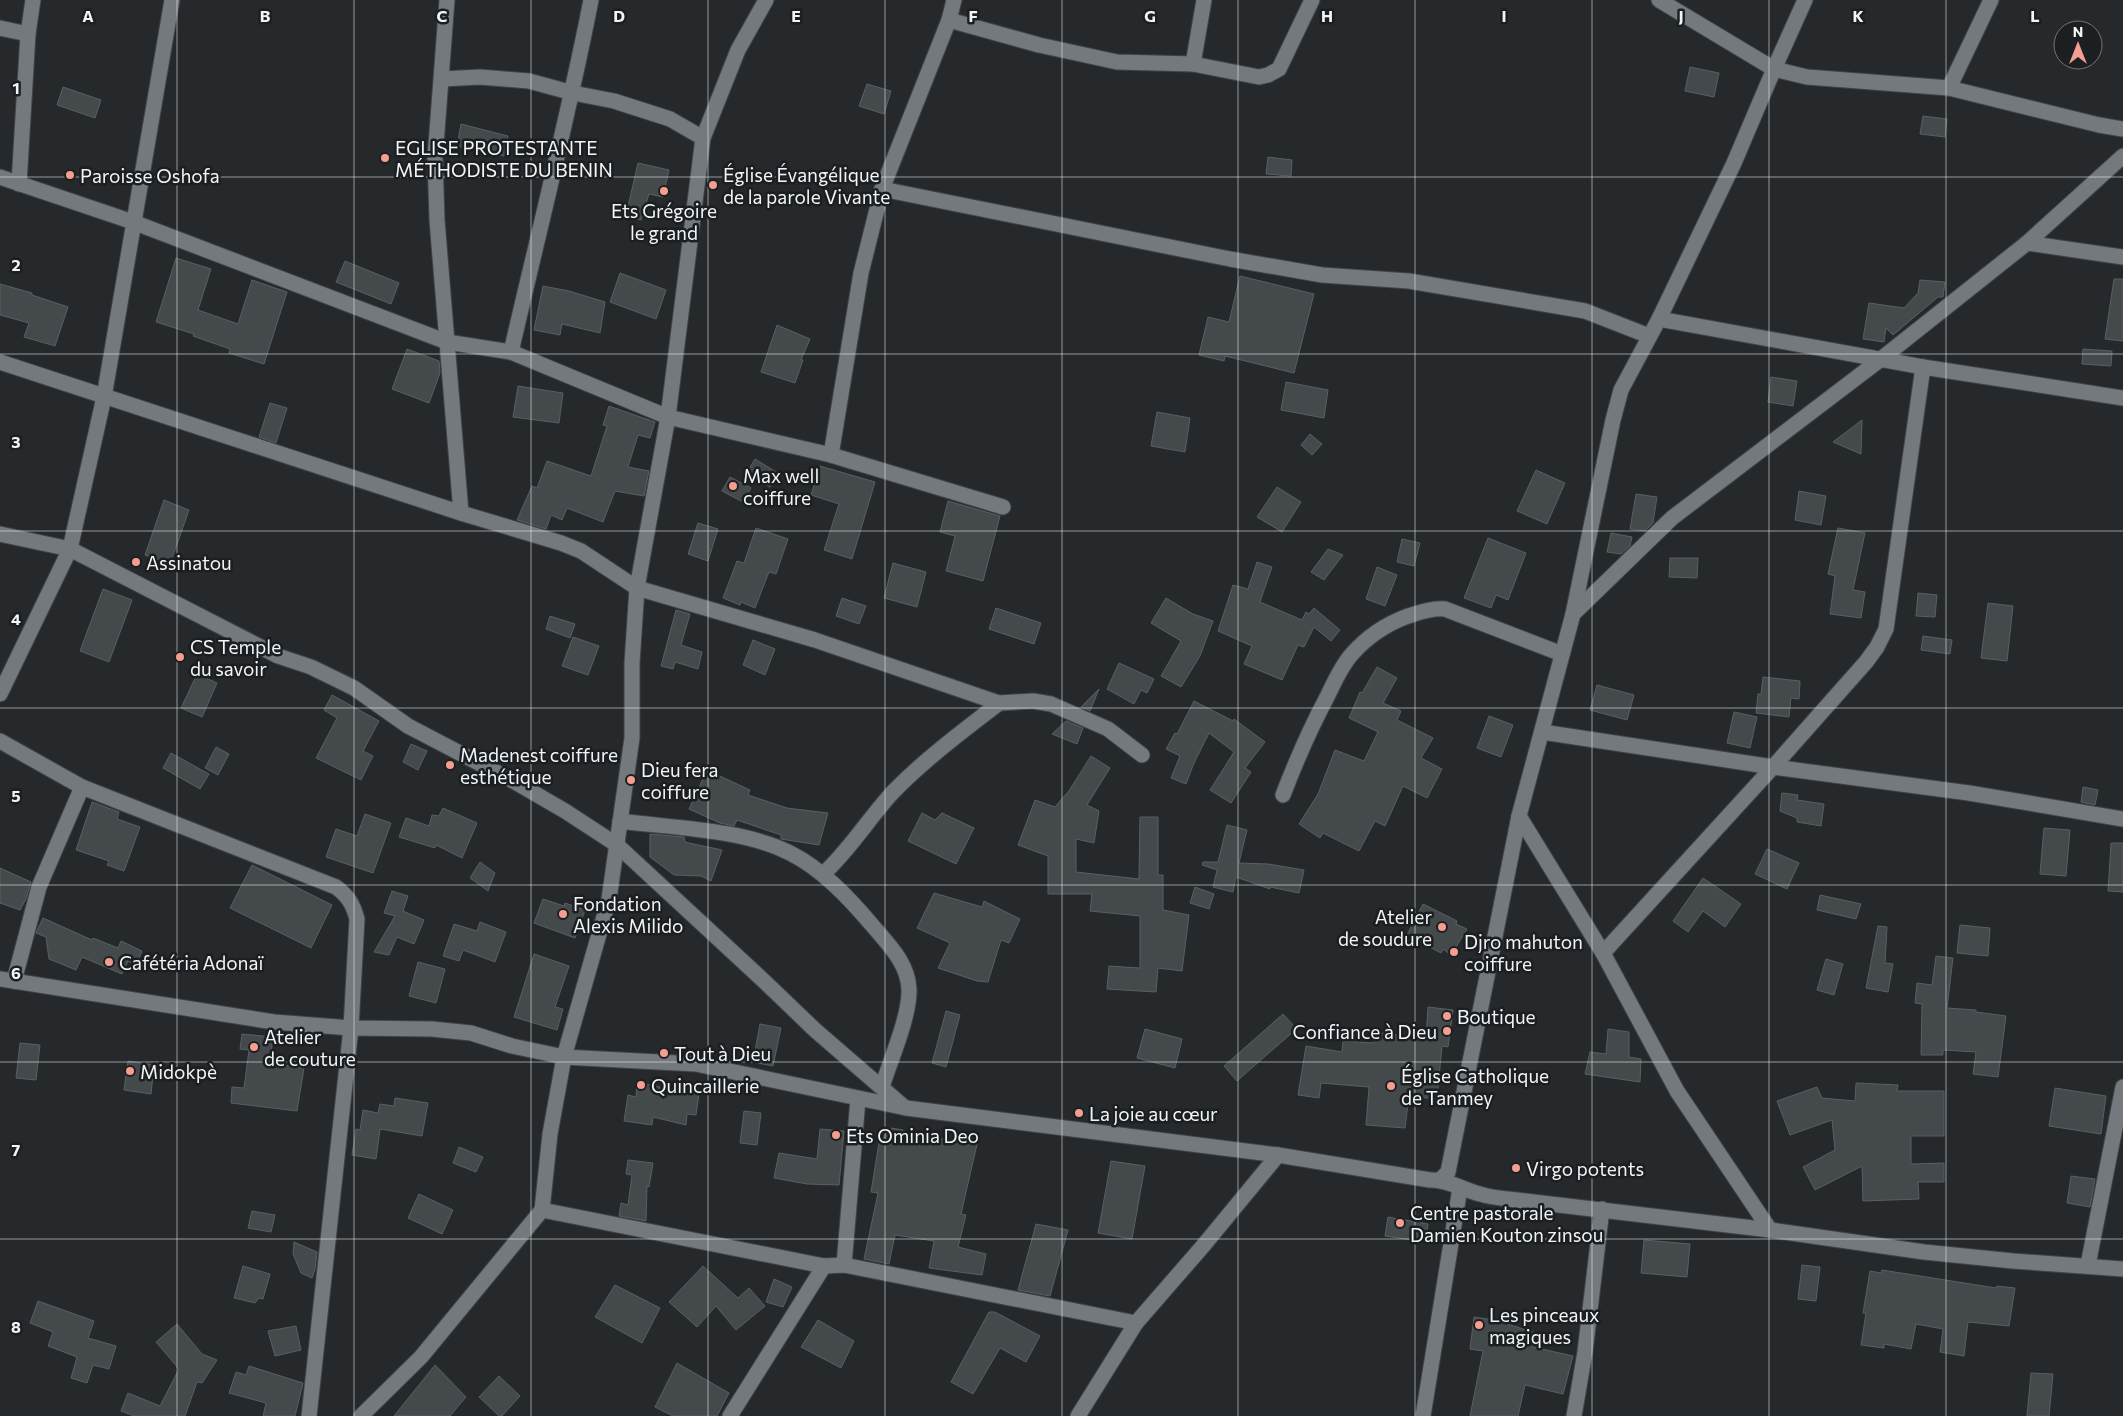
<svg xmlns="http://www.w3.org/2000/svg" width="2123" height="1416" font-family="Commissioner,sans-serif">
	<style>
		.building { fill: #44494c; stroke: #5a5f63 }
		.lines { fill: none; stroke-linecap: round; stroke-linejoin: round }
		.minor-casing { stroke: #404447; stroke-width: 17 }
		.minor { stroke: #74797d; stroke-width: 15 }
		.grid { fill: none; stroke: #f2f5f8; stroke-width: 1; stroke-opacity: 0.55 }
		.poi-dot { fill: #f59d8f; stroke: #1b1f22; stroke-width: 2 }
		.labels { text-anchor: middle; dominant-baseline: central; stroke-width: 5; stroke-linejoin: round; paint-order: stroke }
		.poi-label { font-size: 19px; fill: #f2f5f8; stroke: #1b1f22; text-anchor: start }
		.grid-label { font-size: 16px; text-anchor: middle; font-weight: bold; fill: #f2f5f8; stroke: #1b1f22; stroke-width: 5; stroke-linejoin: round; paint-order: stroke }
	</style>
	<rect width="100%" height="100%" fill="#25292c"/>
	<!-- building -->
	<g class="building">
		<path d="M1690 67 1719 73 1714 97 1685 91Z"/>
		<path d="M867 84 891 91 884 114 859 106Z"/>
		<path d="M63 87 101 100 95 118 57 105Z"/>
		<path d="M1923 116 1947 119 1945 137 1920 134Z"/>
		<path d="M461 124 508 136 504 156 457 146Z"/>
		<path d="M1268 157 1292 160 1291 176 1266 174Z"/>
		<path d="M638 163 669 170 663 197 649 194 641 220 626 215Z"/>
		<path d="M176 258 211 269 198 310 238 324 252 280 287 292 264 364 229 353 230 349 193 336 194 334 156 322Z"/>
		<path d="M345 261 399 283 391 304 336 282Z"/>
		<path d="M620 273 666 290 656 319 610 302Z"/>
		<path d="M1240 276 1314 294 1294 373 1225 356 1224 361 1199 355 1208 317 1229 322Z"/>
		<path d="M2114 279H2123V341L2105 339Z"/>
		<path d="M1920 280 1945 282 1943 297H1938L1893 335 1886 328 1884 342 1863 339 1869 303 1904 308 1918 293Z"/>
		<path d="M0 284 32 293V295L68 307 55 346 24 337 29 323 0 315Z"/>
		<path d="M543 286 569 291 605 302 600 333 562 324 560 335 534 330Z"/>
		<path d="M777 325 810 339 801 360H803L795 383 761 372Z"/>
		<path d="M407 349 439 361 440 373 429 403 392 389Z"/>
		<path d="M2083 349 2112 351 2111 366 2082 364Z"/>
		<path d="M1771 377 1797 381 1793 406 1768 402Z"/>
		<path d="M1286 382 1328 390 1324 418 1281 410Z"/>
		<path d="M518 386 563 393 559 423 513 417Z"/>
		<path d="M270 403 287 408 276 443 259 437Z"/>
		<path d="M609 406 655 422 650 438 638 435 628 467 649 471 644 496 615 491 603 522 567 508 562 520 551 515 546 529 517 520 532 486 537 488 547 461 591 476 607 426 603 425Z"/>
		<path d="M1157 412 1190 418 1185 452 1151 446Z"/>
		<path d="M1862 420 1861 454 1833 442Z"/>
		<path d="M1310 434 1322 444 1312 455 1301 445Z"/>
		<path d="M755 459 778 473 770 487 747 472Z"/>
		<path d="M820 466 875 482 852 559 824 550 839 504 811 495Z"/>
		<path d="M1536 470 1565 483 1547 524 1517 511Z"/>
		<path d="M730 477 751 488 743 502 722 491Z"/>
		<path d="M1277 487 1301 502 1282 532 1257 517Z"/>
		<path d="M1799 491 1826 496 1821 525 1795 520Z"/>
		<path d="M1636 494 1657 497 1653 523 1645 531 1630 529Z"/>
		<path d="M164 500 189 510 170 564 145 555Z"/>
		<path d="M948 501 1000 516 983 581 946 571 955 536 940 532Z"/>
		<path d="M698 523 718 529 708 561 688 554Z"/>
		<path d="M756 528 788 539 776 574 769 572 755 608 741 602 740 605 723 598 737 561 744 563Z"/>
		<path d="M1838 528 1865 533 1853 590 1865 592 1861 618 1830 614 1835 576 1828 574Z"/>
		<path d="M1611 533 1632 537 1630 546 1621 554 1607 552Z"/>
		<path d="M1488 538 1526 553 1508 600 1496 595 1491 608 1464 598Z"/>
		<path d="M1402 539 1420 543 1414 566 1397 562Z"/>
		<path d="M1328 549 1343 555 1324 580 1311 572Z"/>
		<path d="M1670 558H1698L1697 578 1669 577Z"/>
		<path d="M1257 562 1272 567 1260 602 1302 620 1306 612 1309 614 1314 608 1340 630 1331 641 1314 627 1304 647 1298 645 1282 680 1244 664 1252 646 1218 631 1233 585 1248 589Z"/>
		<path d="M893 563 926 572 917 607 884 598Z"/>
		<path d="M1377 567 1397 575 1385 606 1366 599Z"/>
		<path d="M103 589 132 600 109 662 80 651Z"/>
		<path d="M1918 593 1937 595 1935 617 1916 616Z"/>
		<path d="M842 598 866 606 859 624 836 616Z"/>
		<path d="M1166 598 1193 614 1213 621 1200 656 1181 687 1161 676 1181 641 1151 623Z"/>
		<path d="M1988 603 2013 606 2007 661 1981 658Z"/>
		<path d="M996 608 1041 623 1034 644 989 629Z"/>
		<path d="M676 610 690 614 681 645 702 652 698 669 675 662 673 669 661 666Z"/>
		<path d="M550 616 575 624 570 638 546 629Z"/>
		<path d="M1923 636 1952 640 1950 654 1921 650Z"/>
		<path d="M573 637 599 646 588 675 562 666Z"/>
		<path d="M753 640 775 649 765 675 743 665Z"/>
		<path d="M1119 663 1154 679 1147 693 1141 690 1134 704 1107 689Z"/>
		<path d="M1377 667 1397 678 1383 703 1401 711 1397 720 1433 738 1421 758 1442 769 1427 798 1403 786 1385 826 1375 821 1359 851 1323 833 1320 838 1299 824 1318 794 1335 750 1364 761 1378 732 1349 718 1360 692 1362 693Z"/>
		<path d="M197 674 217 683 202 717 181 708Z"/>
		<path d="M1763 677 1800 681 1799 699 1791 698 1789 717 1756 713 1758 694H1761Z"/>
		<path d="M1597 685 1634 695 1627 720 1590 710Z"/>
		<path d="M1099 689 1090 711 1081 707Z"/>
		<path d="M332 695 379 721 363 751 373 756 361 780 316 758 337 718 324 710Z"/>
		<path d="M1194 701 1233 721 1234 719 1265 742 1245 768 1251 772 1231 803 1210 790 1234 752 1209 733 1194 763 1186 784 1171 778 1180 756 1166 749 1175 733 1177 734Z"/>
		<path d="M1734 712 1757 717 1750 748 1727 743Z"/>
		<path d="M1489 716 1513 725 1501 757 1477 748Z"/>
		<path d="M1066 721 1083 728 1077 744 1052 734Z"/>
		<path d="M411 744 427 751 418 770 403 762Z"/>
		<path d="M216 747 229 754 218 775 205 768Z"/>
		<path d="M171 753 209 774 200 789 163 768Z"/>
		<path d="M1091 756 1110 768 1087 805 1099 811 1094 843 1076 839V872L1139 879 1140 817H1158V875H1163V910L1189 915 1182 971 1158 968 1156 992 1107 989 1109 966 1140 968V916L1090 911 1092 894H1048V856L1018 845 1035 800 1055 807 1066 794H1067Z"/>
		<path d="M707 770 750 790 748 795 787 808 828 813 819 845 781 839V835L737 820 734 826 720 823 689 809Z"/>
		<path d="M2083 787 2098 790 2095 805 2081 802Z"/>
		<path d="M1782 793 1798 795 1797 800 1824 804 1821 826 1797 822V818L1780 811Z"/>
		<path d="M92 802 119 812 117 819 140 827 124 871 107 865 109 861 76 850Z"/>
		<path d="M443 808 477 823 462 858 436 845 435 848 399 837 406 818 429 826 432 815 439 816Z"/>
		<path d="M922 813 935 820 942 813 974 828 956 864 908 841Z"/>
		<path d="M365 814 391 823 373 873 326 857 336 829 357 836Z"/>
		<path d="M1227 825 1247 830 1239 863 1268 864 1304 870 1299 893 1270 887V889L1236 877 1233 892 1213 887 1217 870 1202 865 1203 862H1218Z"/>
		<path d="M2044 828 2070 830 2066 876 2040 874Z"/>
		<path d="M650 834 684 837 685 842 689 843 722 850 711 881 701 876 674 875 650 857Z"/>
		<path d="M2111 843H2123V892L2108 891Z"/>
		<path d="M1767 849 1799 863 1787 889 1755 874Z"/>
		<path d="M480 862 495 873 488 891 470 878Z"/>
		<path d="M252 865 332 905 311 948 230 908Z"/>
		<path d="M0 868 31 882 26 899 20 910 0 903Z"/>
		<path d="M1703 878 1741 904 1725 927 1703 911 1688 932 1673 921Z"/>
		<path d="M1195 887 1214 894 1209 909 1190 903Z"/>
		<path d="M392 891 408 896 403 911 424 920 414 944 397 937 389 955 374 952 395 916 384 913Z"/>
		<path d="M934 893 982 907 984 901 1020 919 1009 943 1001 940 988 982 977 981 938 968 950 943 917 928Z"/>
		<path d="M1820 895 1861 904 1856 919 1817 910Z"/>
		<path d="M543 899 564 906 565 903 585 910 575 938 534 923Z"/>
		<path d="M1423 904 1457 921 1456 924 1467 929 1451 955 1443 949 1441 953 1407 935Z"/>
		<path d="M43 918 92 940 93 938 118 948 121 941 142 951 136 965 128 961 122 974 82 957 76 970 49 959 46 937 36 933Z"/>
		<path d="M480 922 506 932 495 962 463 950 459 961 443 956 454 924 477 931Z"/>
		<path d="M1960 925 1990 928 1988 956 1957 953Z"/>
		<path d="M1878 926 1887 927 1885 963 1893 964 1888 992 1866 988Z"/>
		<path d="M534 954 569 966 555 1007 563 1009 557 1030 514 1017Z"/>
		<path d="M1936 956 1953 958 1947 1008 1976 1010V1012L2006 1016 1998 1077 1973 1074 1976 1052 1943 1050V1055H1921L1922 1004 1915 1003 1917 983 1932 985Z"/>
		<path d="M1826 959 1843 964 1834 995 1817 990Z"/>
		<path d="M418 962 445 969 436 1003 409 996Z"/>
		<path d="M1428 1007 1453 1010 1448 1047 1442 1046 1437 1099 1409 1096 1405 1128 1366 1125 1369 1087 1321 1083 1319 1098 1298 1095 1306 1046 1342 1052 1343 1041 1374 1043 1375 1032 1426 1039Z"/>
		<path d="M946 1011 960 1015 946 1067 932 1063Z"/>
		<path d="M1283 1014 1294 1026V1031L1237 1081 1224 1066Z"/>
		<path d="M760 1024 781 1028 773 1066 753 1062Z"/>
		<path d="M1145 1029 1182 1039 1175 1068 1137 1058Z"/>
		<path d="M1608 1029 1629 1032V1057L1641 1059 1640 1082 1585 1074 1590 1052 1606 1054Z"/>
		<path d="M242 1034 273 1037 270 1063 304 1068 297 1111 231 1103 232 1087 244 1088 249 1050 240 1049Z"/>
		<path d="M20 1043 40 1045 36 1080 16 1078Z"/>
		<path d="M128 1061 154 1065 151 1094 124 1090Z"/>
		<path d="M637 1082 660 1087 659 1089 699 1094 696 1115 687 1114 686 1125 653 1117 652 1125 624 1121 628 1095 636 1097Z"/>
		<path d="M1856 1083 1898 1085 1897 1091H1944V1136H1911V1164L1944 1163V1182H1918L1919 1199 1863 1201 1862 1166 1815 1190 1803 1167 1835 1150 1832 1120 1790 1135 1777 1101 1817 1087 1822 1098 1855 1101Z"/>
		<path d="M2055 1088 2106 1096 2101 1134 2049 1126Z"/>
		<path d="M395 1098 428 1103 422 1136 380 1129 376 1159 352 1155 356 1129 360 1130 363 1110 378 1113 380 1104 394 1106Z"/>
		<path d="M744 1111 761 1113 757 1145 740 1143Z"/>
		<path d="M891 1128 903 1130 902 1132 954 1141 955 1137 978 1140 961 1214 966 1215 958 1247 986 1254 982 1275 929 1268 934 1241 895 1235 889 1264 864 1259 878 1193 871 1192 879 1143Z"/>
		<path d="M820 1129 844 1131 839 1185 807 1184 774 1178 779 1153 817 1159Z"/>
		<path d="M459 1147 483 1157 476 1172 453 1163Z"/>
		<path d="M628 1160 653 1163 649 1187 647 1186 646 1221 619 1216 621 1203 628 1205 632 1175 626 1174Z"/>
		<path d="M1111 1161 1145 1166 1132 1239 1098 1233Z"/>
		<path d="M2071 1176 2095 1179 2090 1207 2067 1203Z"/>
		<path d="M419 1194 453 1210 442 1234 408 1218Z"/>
		<path d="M252 1211 275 1215 271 1232 248 1228Z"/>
		<path d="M1388 1217 1428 1224 1426 1242 1385 1236Z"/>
		<path d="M1036 1224 1068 1230 1050 1296 1018 1290Z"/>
		<path d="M1644 1240 1690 1244 1687 1277 1641 1273Z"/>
		<path d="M294 1242 317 1252 315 1269 312 1278 301 1273 293 1254Z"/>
		<path d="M1802 1265 1820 1267 1816 1301 1798 1299Z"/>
		<path d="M243 1266 270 1274 263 1299 259 1298 255 1303 234 1298Z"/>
		<path d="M703 1266 738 1298 749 1288 765 1306 736 1330 716 1306 697 1327 669 1302Z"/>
		<path d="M1882 1270 1996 1288 1997 1286 2015 1288 2009 1326 1968 1322 1964 1356 1940 1352 1943 1329 1916 1324 1911 1349 1884 1344V1348L1861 1345 1866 1313H1863L1870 1271 1881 1273Z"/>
		<path d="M774 1279 792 1287 783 1307 766 1302Z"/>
		<path d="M615 1285 660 1308 642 1343 595 1317Z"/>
		<path d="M38 1301 94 1321 88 1338 116 1346 109 1369 93 1365 87 1383 71 1378 77 1357 48 1346 53 1332 30 1323Z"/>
		<path d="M989 1312H995L1040 1336 1026 1362 1000 1348 973 1394 951 1382Z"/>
		<path d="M1474 1317 1507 1322V1324L1537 1333 1533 1347 1573 1356 1563 1394 1525 1385 1518 1416H1470L1483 1351 1470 1349Z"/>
		<path d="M818 1320 854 1341 841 1368 801 1347Z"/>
		<path d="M177 1324 202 1354 217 1360 202 1383 197 1382 185 1416H134L121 1411 128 1393 160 1406 179 1369 156 1342Z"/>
		<path d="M296 1326 301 1350 275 1356 268 1331Z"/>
		<path d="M677 1363 729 1393 717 1416H673L655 1407Z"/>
		<path d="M435 1365 466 1397 450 1416H394Z"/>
		<path d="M249 1366 303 1383 295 1416H263L266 1403 229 1393 236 1372 246 1375Z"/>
		<path d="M2031 1373 2053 1374 2049 1416H2027Z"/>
		<path d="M499 1376 520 1396 502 1416H499L479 1397Z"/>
	</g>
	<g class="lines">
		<!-- minor casing -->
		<g class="minor-casing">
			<g id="minor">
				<path d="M447 0 435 158 437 220 461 513"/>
				<path d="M1659 0 1774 69 1807 77 1949 88 2099 125 2123 129"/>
				<path d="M949 20 1039 45 1117 62 1193 64 1259 77 1268 75 1279 69 1312 0"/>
				<path d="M0 28 28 34"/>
				<path d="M1193 64 1204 0"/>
				<path d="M442 79 480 77 529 81 573 93 614 101 670 119 703 138"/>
				<path d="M1949 88 1991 0"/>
				<path d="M0 177 133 222 447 342 511 352 668 417 831 455 1003 507"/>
				<path d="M19 184 28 34 33 0"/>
				<path d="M882 189 1230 259 1322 275 1409 281 1585 311 1649 336"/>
				<path d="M2027 243 2123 257"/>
				<path d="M1659 319 1923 367 2123 398"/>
				<path d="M511 352C538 235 568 118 591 0"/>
				<path d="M0 362 461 513 561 543 581 551 637 588 815 640 999 703 1033 701 1051 704 1108 729 1142 755"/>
				<path d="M831 455 861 273 882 189 949 20 954 0"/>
				<path d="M0 534 70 549 278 656 311 667 354 688 408 726 515 782 565 811 617 845 765 982 815 1030 904 1107"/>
				<path d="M1573 614 1672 518 1881 359 2027 243 2123 156"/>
				<path d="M0 694 70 549 104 397 172 0"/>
				<path d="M1542 732 1773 767 1969 793 2123 819"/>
				<path d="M0 741 82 787 336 887C348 896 353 904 357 919L351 1028 309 1416"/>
				<path d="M1283 795C1296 761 1310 729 1327 697 1334 683 1341 666 1352 654 1367 637 1386 624 1408 616 1421 612 1432 608 1445 609L1562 654"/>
				<path d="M1519 816 1603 953 1677 1091 1770 1230"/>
				<path d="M620 821C672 828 743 829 790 853 822 869 849 898 872 925 888 944 908 963 909 989 910 1016 890 1061 882 1087"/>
				<path d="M823 874C848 852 869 818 893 792 925 759 963 731 999 703"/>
				<path d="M1603 953 1773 767 1866 662 1877 647 1886 629 1923 367"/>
				<path d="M0 979 274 1022 351 1028 432 1029 471 1033 512 1046 564 1057 696 1064 906 1108 1278 1155 1430 1180C1447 1179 1463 1190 1480 1194 1489 1197 1499 1198 1508 1199L1770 1230 1924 1252 2013 1261 2123 1269"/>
				<path d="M14 981 39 887 82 787"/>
				<path d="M1441 1179 1448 1172 1519 816 1573 614 1613 420 1621 390 1659 319 1734 163 1774 69 1805 0"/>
				<path d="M542 1210 824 1266 844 1265 1136 1323"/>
				<path d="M844 1265 858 1099"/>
				<path d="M2088 1265 2123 1087"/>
				<path d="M361 1416 421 1357 542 1210 550 1134 564 1057 609 899 632 738V663L637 588 668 417 703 138 738 50 766 0"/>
				<path d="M730 1416 824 1266"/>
				<path d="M1078 1416 1136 1323 1203 1246 1278 1155"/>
				<path d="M1423 1416 1460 1188"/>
				<path d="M1574 1416 1585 1352 1602 1209"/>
			</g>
		</g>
		<!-- minor -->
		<use href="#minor" class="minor"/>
	</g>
	<!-- grid -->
	<path class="grid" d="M177 0V1416M354 0V1416M531 0V1416M708 0V1416M885 0V1416M1062 0V1416M1238 0V1416M1415 0V1416M1592 0V1416M1769 0V1416M1946 0V1416M0 177H2123M0 354H2123M0 531H2123M0 708H2123M0 885H2123M0 1062H2123M0 1239H2123"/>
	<!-- markers -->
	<g class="poi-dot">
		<circle cx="385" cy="158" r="5"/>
		<circle cx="70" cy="175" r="5"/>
		<circle cx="713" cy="185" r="5"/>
		<circle cx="664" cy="191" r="5"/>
		<circle cx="733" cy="486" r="5"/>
		<circle cx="136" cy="562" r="5"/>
		<circle cx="180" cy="657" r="5"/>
		<circle cx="450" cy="765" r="5"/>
		<circle cx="631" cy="780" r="5"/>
		<circle cx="563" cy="914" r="5"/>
		<circle cx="1442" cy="927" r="5"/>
		<circle cx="1454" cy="952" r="5"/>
		<circle cx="109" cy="962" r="5"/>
		<circle cx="1447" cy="1016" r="5"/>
		<circle cx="1447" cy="1031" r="5"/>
		<circle cx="254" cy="1047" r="5"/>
		<circle cx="664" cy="1053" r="5"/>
		<circle cx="130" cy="1071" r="5"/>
		<circle cx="641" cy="1085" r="5"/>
		<circle cx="1391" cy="1086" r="5"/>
		<circle cx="1079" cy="1113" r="5"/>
		<circle cx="836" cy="1135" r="5"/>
		<circle cx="1516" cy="1168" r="5"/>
		<circle cx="1400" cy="1223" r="5"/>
		<circle cx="1479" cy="1325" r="5"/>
	</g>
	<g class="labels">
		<!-- poi labels -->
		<g class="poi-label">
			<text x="395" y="147">EGLISE PROTESTANTE<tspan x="395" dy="22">MÉTHODISTE DU BENIN</tspan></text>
			<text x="723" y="174">Église Évangélique<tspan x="723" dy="22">de la parole Vivante</tspan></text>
			<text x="80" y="175">Paroisse Oshofa</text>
			<text x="664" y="210" text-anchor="middle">Ets Grégoire<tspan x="664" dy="22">le grand</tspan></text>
			<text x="743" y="475">Max well<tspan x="743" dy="22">coiffure</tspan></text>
			<text x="146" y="562">Assinatou</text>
			<text x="190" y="646">CS Temple<tspan x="190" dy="22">du savoir</tspan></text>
			<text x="460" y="754">Madenest coiffure<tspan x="460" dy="22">esthétique</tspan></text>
			<text x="641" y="769">Dieu fera<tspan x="641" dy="22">coiffure</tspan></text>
			<text x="573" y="903">Fondation<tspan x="573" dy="22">Alexis Milido</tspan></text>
			<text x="1432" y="916" text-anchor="end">Atelier<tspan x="1432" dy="22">de soudure</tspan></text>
			<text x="1464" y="941">Djro mahuton<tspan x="1464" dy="22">coiffure</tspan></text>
			<text x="119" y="962">Cafétéria Adonaï</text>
			<text x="1457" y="1016">Boutique</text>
			<text x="1437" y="1031" text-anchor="end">Confiance à Dieu</text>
			<text x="264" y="1036">Atelier<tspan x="264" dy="22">de couture</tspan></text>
			<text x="674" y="1053">Tout à Dieu</text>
			<text x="140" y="1071">Midokpè</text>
			<text x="1401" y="1075">Église Catholique<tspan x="1401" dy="22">de Tanmey</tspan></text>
			<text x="651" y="1085">Quincaillerie</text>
			<text x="1089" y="1113">La joie au cœur</text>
			<text x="846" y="1135">Ets Ominia Deo</text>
			<text x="1526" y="1168">Virgo potents</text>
			<text x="1410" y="1212">Centre pastorale<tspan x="1410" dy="22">Damien Kouton zinsou</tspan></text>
			<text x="1489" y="1314">Les pinceaux<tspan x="1489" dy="22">magiques</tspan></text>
		</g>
	</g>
	<g class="grid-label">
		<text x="88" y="22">A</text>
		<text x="265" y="22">B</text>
		<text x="442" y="22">C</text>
		<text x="619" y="22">D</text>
		<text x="796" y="22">E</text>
		<text x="973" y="22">F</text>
		<text x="1150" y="22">G</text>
		<text x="1327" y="22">H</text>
		<text x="1504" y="22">I</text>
		<text x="1681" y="22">J</text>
		<text x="1858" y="22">K</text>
		<text x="2035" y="22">L</text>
		<text x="16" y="94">1</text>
		<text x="16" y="271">2</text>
		<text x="16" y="448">3</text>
		<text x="16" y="625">4</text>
		<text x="16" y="802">5</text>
		<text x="16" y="979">6</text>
		<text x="16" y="1156">7</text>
		<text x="16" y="1333">8</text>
	</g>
	<!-- north arrow -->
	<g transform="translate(2078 45)"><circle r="24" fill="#1b1f22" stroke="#717578"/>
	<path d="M0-4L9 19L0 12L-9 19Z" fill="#f59d8f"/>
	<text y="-8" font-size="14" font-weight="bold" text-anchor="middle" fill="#f2f5f8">N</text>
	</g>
</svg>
